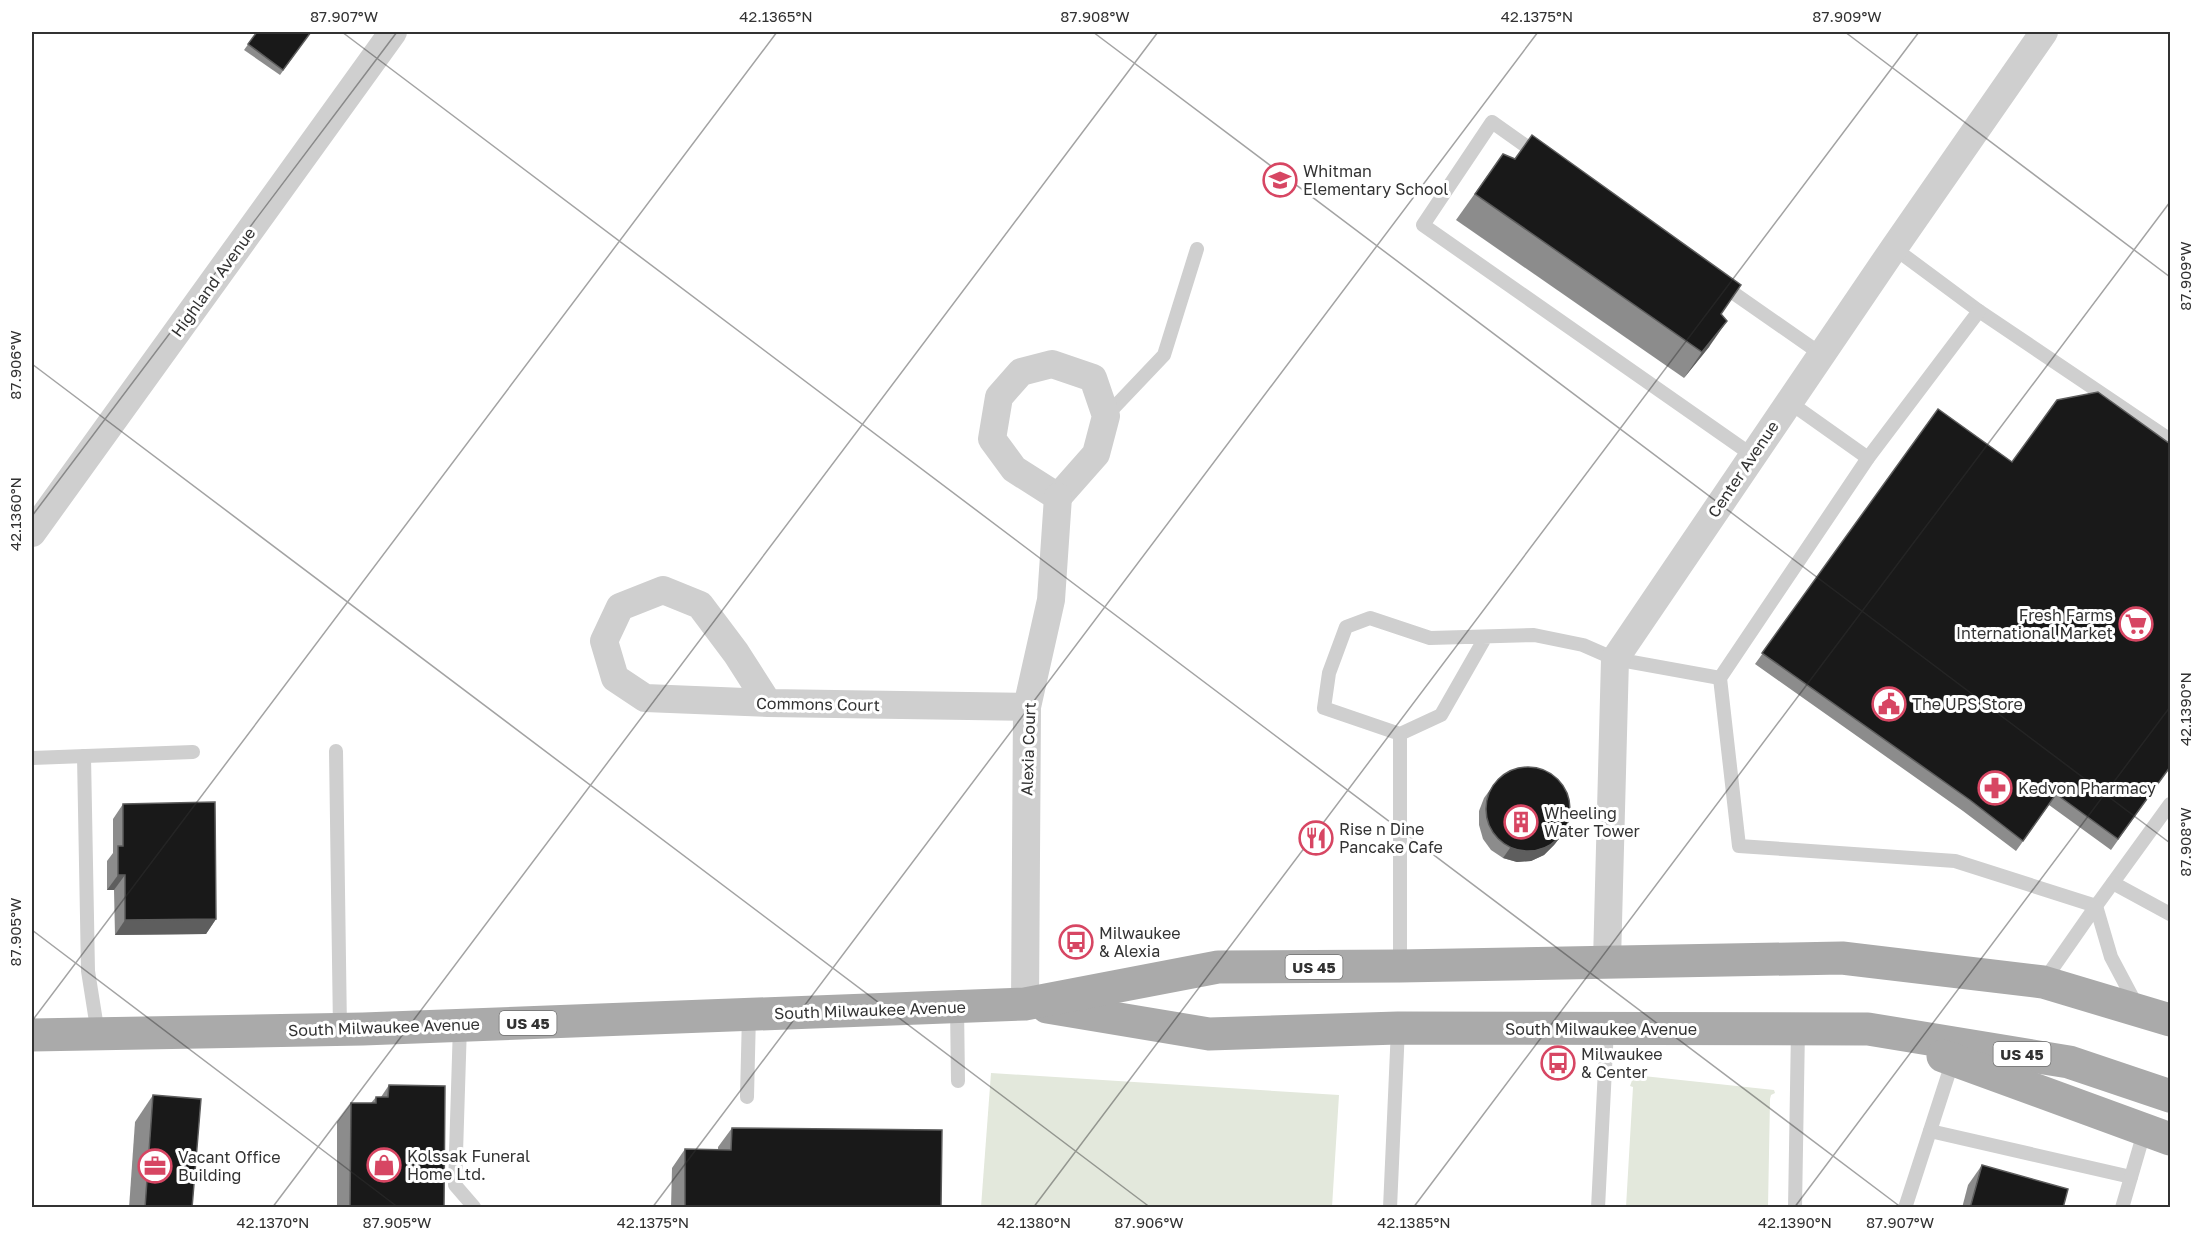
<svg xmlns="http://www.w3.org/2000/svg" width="2202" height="1239" font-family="'Golos Text',sans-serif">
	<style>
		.green { fill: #e3e8dc }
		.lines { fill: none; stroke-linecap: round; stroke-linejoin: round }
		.lane { stroke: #cfcfcf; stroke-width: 14 }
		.street { stroke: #cfcfcf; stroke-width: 28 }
		.primary { stroke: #aaa; stroke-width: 33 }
		.wall { fill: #8c8c8c }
		.shaded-wall { fill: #5e5e5e }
		.building { fill: #191919; stroke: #5e5e5e; stroke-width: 1.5 }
		.ticks { fill: none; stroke: #323232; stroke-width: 1.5; stroke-opacity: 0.45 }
		.labels { text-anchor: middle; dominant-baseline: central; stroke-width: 6; stroke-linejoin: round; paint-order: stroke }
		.shield { fill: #fff; stroke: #707070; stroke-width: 1.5 }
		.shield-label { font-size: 15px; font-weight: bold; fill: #323232 }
		.poi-label { font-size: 16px; fill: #323232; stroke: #fff; text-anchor: start }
		.street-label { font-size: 16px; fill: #323232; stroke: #fff }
		.neatline { fill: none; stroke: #323232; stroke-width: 2 }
		.ticks-label { font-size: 15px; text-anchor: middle; fill: #323232 }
	</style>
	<rect width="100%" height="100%" fill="#fff"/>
	<!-- green -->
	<g class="green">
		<path d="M991 1073 1339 1095 1332 1207H981Z"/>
		<path d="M1634 1075 1774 1090 1775 1093 1771 1095 1770 1099 1768 1207H1626L1633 1087 1630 1086Z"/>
	</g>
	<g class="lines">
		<!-- lane -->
		<g class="lane">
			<path d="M1540 156 1492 122 1423 225 1752 455"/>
			<path d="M1894 248 1979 311 2169 439 2170 437"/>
			<path d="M1722 285 1821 354"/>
			<path d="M1979 311 1868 458 1720 678 1739 846 1955 861 2096 906 2170 804"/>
			<path d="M1789 402 1868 458"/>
			<path d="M1106 416 1164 355 1197 249"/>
			<path d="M1485 638 1441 715 1400 734 1324 708 1329 673 1346 627 1370 618 1430 638 1534 635 1583 645 1615 659 1720 678"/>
			<path d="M336 751 340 1029"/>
			<path d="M84 756 88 971 98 1034"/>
			<path d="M32 758 193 752"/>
			<path d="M2113 883 2170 914"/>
			<path d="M1400 965V734"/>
			<path d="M2043 982 2096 906 2111 957 2137 1006"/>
			<path d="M957 1006 958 1081"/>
			<path d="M460 1025 455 1185 474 1207"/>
			<path d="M747 1097 749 1014"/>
			<path d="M1930 1131 2131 1177"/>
			<path d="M1390 1208 1398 1028"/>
			<path d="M1598 1208 1607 1029"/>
			<path d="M1795 1208 1798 1029"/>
			<path d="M1905 1208 1953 1060"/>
			<path d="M2122 1208 2145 1129"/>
		</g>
		<!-- street -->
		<g class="street">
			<path d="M1052 364 1093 378 1106 416 1096 454 1058 497 1014 469 992 439 999 397 1021 372Z"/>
			<path d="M32 533 393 32"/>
			<path d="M768 703 736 653 700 605 663 590 620 607 604 641 615 678 645 698 768 703 1027 707"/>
			<path d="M1607 961 1615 659 1894 248 2044 32"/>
			<path d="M1025 1004 1027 707 1051 600 1058 497"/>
		</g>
		<!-- primary -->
		<g class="primary">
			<path d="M1047 1007 1209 1034 1398 1028 1868 1029 2069 1062 2170 1096"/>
			<path d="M32 1035 363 1029 1025 1004 1218 967 1400 966 1842 958 2043 982 2170 1020"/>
			<path d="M1943 1056 2170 1139"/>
		</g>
	</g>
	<!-- wall -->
	<g class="wall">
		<path d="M257 32H311L280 75 244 50Z"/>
		<path d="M1503 154 1721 314 1709 347 1684 378 1456 220Z"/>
		<path d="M1938 409 2012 462 2169 732 2170 767 2111 850 2049 805 2016 851 1963 811 1755 664Z"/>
		<path d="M1492 787 1562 835 1554 845 1544 855 1531 861 1517 862 1503 858 1491 850 1483 839 1479 825V811L1484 798Z"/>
		<path d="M123 804 216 919 206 934 115 935 114 890H107V861L113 853V819Z"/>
		<path d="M389 1085 444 1208H337V1122L351 1103H371L376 1097H381Z"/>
		<path d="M153 1095 192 1208H129L135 1122Z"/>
		<path d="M732 1128 941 1208H671L672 1168 685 1149H718V1147Z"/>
		<path d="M1982 1165 2063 1208H1962L1968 1185Z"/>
	</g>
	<!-- shaded-wall -->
	<g class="shaded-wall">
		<path d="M1727 321 1709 347 1684 378 1702 352Z"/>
		<path d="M1562 835 1554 845 1544 855 1531 861 1517 862 1503 858 1510 848Z"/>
		<path d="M118 875H125L114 890H107Z"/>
		<path d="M216 919 206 934 115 935 125 920Z"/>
	</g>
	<!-- building -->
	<g class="building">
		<path d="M257 32H311L283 70 248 44Z"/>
		<path d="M1532 135 1741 285 1721 314 1727 321 1702 352 1475 194 1503 154 1515 159Z"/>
		<path d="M2098 392 2170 444V731L2169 732 2170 733V767L2118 839 2056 794 2023 841 1970 800 1762 653 1938 409 2012 462 2057 400Z"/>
		<circle cx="1528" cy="809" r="42"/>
		<path d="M215 802 216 919 125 920V875H118V846H123V804Z"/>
		<path d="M389 1085 445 1086 444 1208H350L351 1103H376V1097H388Z"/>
		<path d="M153 1095 201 1099 192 1208H145Z"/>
		<path d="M732 1128 942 1130 941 1208H685V1149L731 1150Z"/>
		<path d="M1982 1165 2068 1189 2063 1208H1970Z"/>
	</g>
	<!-- ticks -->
	<path class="ticks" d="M342 32 1902 1208M1093 32 2170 843M1845 32 2170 277M32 364 1151 1208M32 516 397 32M32 930 399 1208M32 1021 777 32M272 1208 1158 32M652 1208 1538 32M1033 1208 1919 32M1413 1208 2170 202M1794 1208 2170 707"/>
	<!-- icons -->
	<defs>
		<g id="school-ring" transform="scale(1.725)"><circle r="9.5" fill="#fff" stroke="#d74663" stroke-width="1.5"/><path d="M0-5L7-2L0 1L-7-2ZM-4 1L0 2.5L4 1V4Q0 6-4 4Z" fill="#d74663"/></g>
		<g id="supermarket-ring" transform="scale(1.725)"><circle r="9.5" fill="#fff" stroke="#d74663" stroke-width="1.5"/><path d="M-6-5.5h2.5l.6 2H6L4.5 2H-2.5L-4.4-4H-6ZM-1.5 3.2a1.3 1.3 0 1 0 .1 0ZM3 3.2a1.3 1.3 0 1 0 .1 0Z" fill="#d74663"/></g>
		<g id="civic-ring" transform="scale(1.725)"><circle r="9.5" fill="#fff" stroke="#d74663" stroke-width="1.5"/><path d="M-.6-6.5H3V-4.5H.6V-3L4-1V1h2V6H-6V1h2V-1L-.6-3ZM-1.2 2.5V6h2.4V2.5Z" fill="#d74663"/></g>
		<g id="pharmacy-ring" transform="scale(1.725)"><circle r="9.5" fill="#fff" stroke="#d74663" stroke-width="1.5"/><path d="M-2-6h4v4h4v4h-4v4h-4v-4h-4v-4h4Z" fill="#d74663"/></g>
		<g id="building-ring" transform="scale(1.725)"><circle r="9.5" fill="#fff" stroke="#d74663" stroke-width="1.5"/><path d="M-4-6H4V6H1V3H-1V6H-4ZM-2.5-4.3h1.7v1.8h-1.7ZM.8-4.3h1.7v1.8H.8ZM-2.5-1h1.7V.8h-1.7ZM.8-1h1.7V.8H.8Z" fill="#d74663"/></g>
		<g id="restaurant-ring" transform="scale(1.725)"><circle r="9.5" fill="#fff" stroke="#d74663" stroke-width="1.5"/><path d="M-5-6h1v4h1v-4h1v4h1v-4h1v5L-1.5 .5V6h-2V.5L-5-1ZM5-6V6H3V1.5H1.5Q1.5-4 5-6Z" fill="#d74663"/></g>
		<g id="bus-ring" transform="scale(1.725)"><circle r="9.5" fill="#fff" stroke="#d74663" stroke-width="1.5"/><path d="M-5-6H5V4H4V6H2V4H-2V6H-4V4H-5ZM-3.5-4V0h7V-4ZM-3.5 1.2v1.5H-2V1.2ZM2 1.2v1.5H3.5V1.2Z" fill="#d74663"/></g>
		<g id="shop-ring" transform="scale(1.725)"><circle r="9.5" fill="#fff" stroke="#d74663" stroke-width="1.5"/><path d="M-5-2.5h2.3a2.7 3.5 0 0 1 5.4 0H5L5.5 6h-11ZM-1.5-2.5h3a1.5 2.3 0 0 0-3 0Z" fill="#d74663"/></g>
		<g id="office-ring" transform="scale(1.725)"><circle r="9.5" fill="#fff" stroke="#d74663" stroke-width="1.5"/><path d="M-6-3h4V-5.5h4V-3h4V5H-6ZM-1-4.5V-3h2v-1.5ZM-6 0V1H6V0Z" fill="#d74663"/></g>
	</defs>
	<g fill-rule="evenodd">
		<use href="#school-ring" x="1280" y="180"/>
		<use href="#supermarket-ring" x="2136" y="624"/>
		<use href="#civic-ring" x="1889" y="704"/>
		<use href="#pharmacy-ring" x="1995" y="788"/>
		<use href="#building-ring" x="1521" y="822"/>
		<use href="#restaurant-ring" x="1316" y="838"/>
		<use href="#bus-ring" x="1076" y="942"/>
		<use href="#bus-ring" x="1558" y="1063"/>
		<use href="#shop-ring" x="384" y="1165"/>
		<use href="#office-ring" x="155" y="1166"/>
	</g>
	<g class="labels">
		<!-- shield labels -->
		<g class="shield">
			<rect x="1285.5" y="955" width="57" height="24" rx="4.5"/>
			<rect x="499.5" y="1011" width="57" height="24" rx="4.5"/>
			<rect x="1993.5" y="1042" width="57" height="24" rx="4.5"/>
		</g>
		<g class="shield-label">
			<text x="1314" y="967">US 45</text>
			<text x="528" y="1023">US 45</text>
			<text x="2022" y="1054">US 45</text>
		</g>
		<!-- poi labels -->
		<g class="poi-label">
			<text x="1303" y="171">Whitman<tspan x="1303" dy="18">Elementary School</tspan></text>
			<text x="2113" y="615" text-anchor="end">Fresh Farms<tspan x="2113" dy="18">International Market</tspan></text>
			<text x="1912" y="704">The UPS Store</text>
			<text x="2018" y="788">Kedvon Pharmacy</text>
			<text x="1544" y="813">Wheeling<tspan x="1544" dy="18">Water Tower</tspan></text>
			<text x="1339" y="829">Rise n Dine<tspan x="1339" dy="18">Pancake Cafe</tspan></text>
			<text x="1099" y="933">Milwaukee<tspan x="1099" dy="18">&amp; Alexia</tspan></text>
			<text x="1581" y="1054">Milwaukee<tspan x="1581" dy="18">&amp; Center</tspan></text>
			<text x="407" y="1156">Kolssak Funeral<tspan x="407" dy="18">Home Ltd.</tspan></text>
			<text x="178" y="1157">Vacant Office<tspan x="178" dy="18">Building</tspan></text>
		</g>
		<!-- street labels -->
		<g class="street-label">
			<text transform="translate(213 282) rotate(-54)">Highland Avenue</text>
			<text transform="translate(1743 469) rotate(-56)">Center Avenue</text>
			<text transform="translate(818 704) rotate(1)">Commons Court</text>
			<text transform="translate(1028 749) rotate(-88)">Alexia Court</text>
			<text transform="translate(870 1010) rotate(-2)">South Milwaukee Avenue</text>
			<text transform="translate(384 1027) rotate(-2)">South Milwaukee Avenue</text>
			<text x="1601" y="1029">South Milwaukee Avenue</text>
		</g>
	</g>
	<!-- border -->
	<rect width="2202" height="1239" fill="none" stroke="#ffffff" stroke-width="66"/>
	<rect x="33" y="33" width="2136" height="1173" class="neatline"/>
	<g class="ticks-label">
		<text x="344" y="22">87.907°W</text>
		<text x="776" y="22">42.1365°N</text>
		<text x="1095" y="22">87.908°W</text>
		<text x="1537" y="22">42.1375°N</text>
		<text x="1847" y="22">87.909°W</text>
		<text transform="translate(2186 276) rotate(-90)" y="5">87.909°W</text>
		<text transform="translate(16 365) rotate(-90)" y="5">87.906°W</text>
		<text transform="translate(16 514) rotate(-90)" y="5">42.1360°N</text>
		<text transform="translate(2186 709) rotate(-90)" y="5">42.1390°N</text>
		<text transform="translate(2186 842) rotate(-90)" y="5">87.908°W</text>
		<text transform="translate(16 932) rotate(-90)" y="5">87.905°W</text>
		<text x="273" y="1228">42.1370°N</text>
		<text x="397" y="1228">87.905°W</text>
		<text x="653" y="1228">42.1375°N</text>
		<text x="1034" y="1228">42.1380°N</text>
		<text x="1149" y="1228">87.906°W</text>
		<text x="1414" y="1228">42.1385°N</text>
		<text x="1795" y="1228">42.1390°N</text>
		<text x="1900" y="1228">87.907°W</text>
	</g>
</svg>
